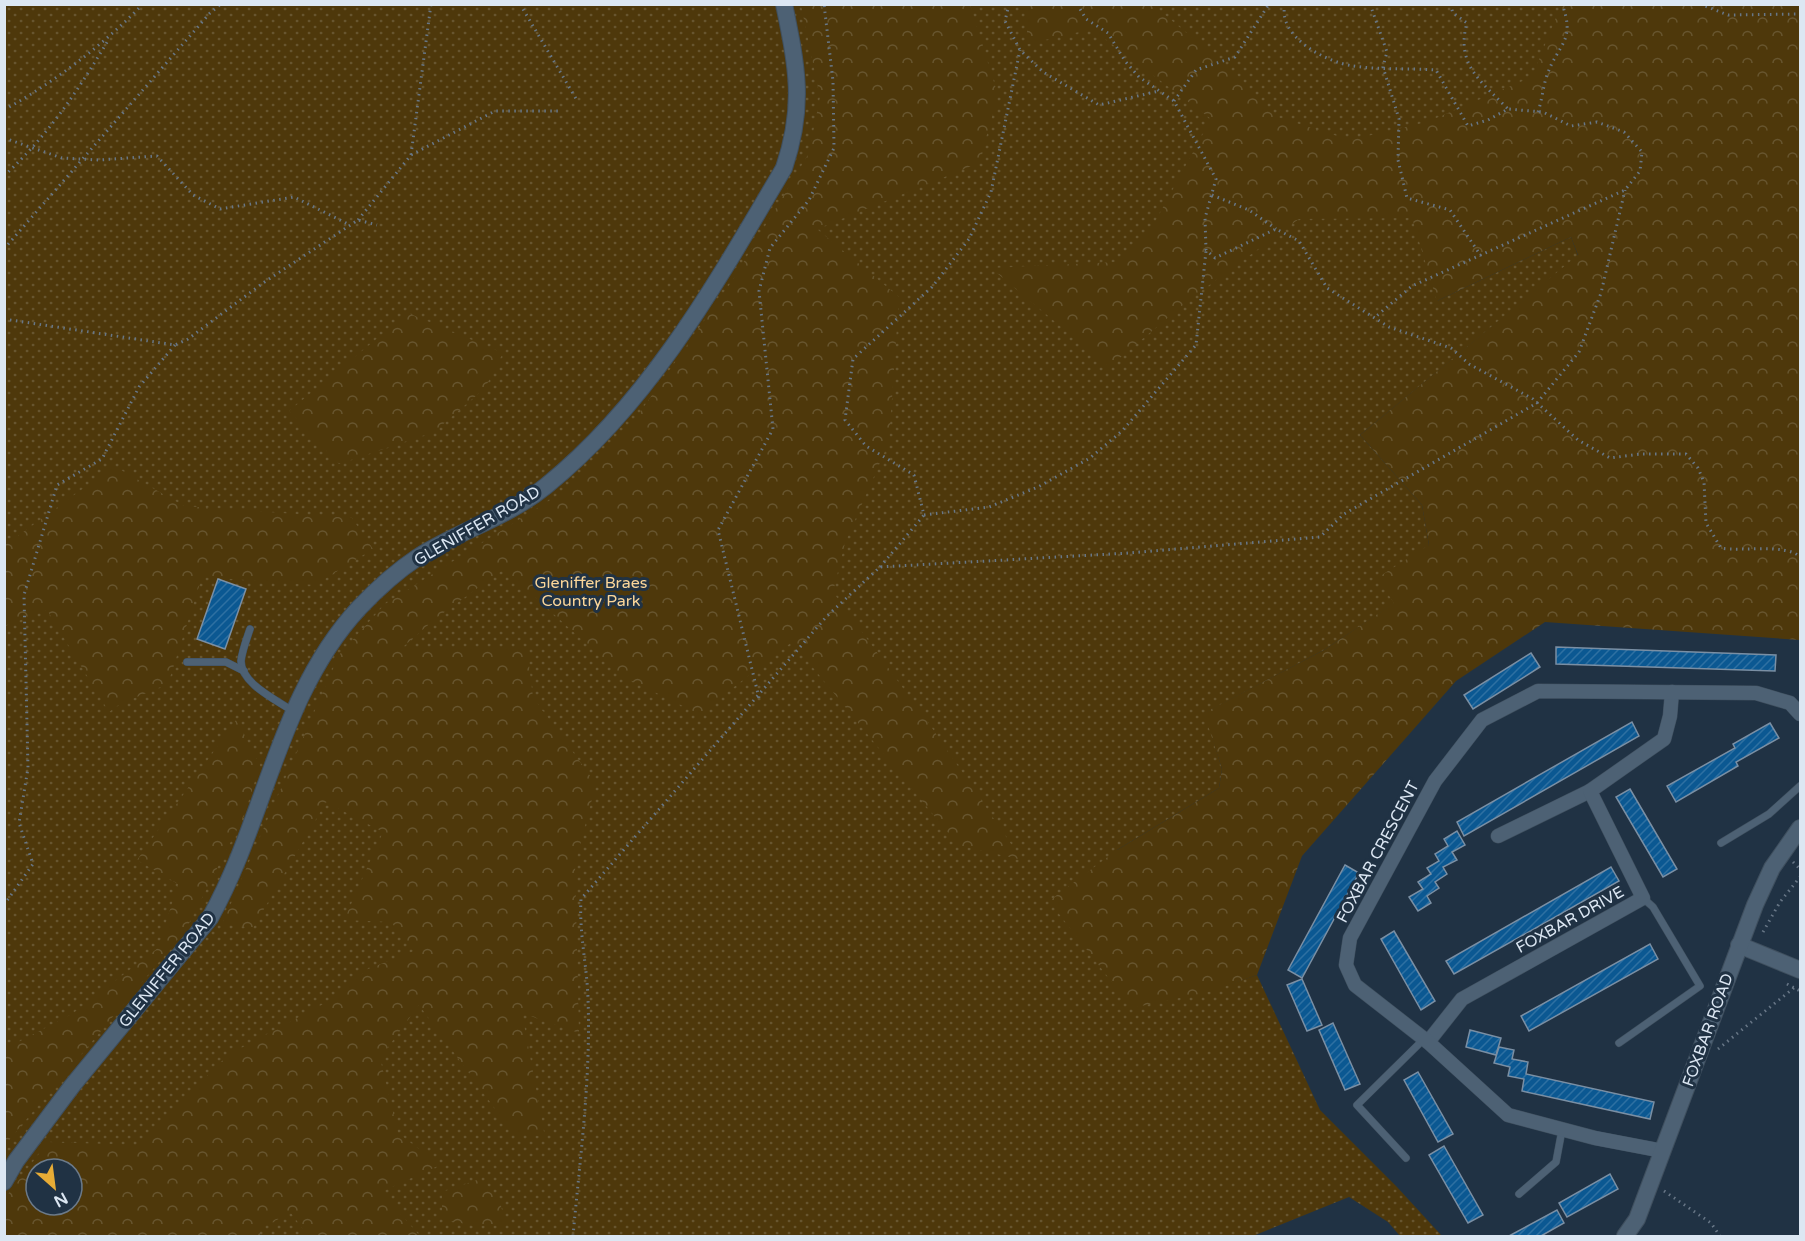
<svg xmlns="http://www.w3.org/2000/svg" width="1805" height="1241" font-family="'Varela Round',sans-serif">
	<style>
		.grass { fill: url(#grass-dots); fill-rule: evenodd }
		.forest { fill: url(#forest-crowns); fill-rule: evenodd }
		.building { fill: url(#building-hatch); stroke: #7a8fa4; stroke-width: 1.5 }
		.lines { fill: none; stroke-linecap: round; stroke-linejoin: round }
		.service-casing { stroke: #3f4f5e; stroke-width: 8 }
		.minor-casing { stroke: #3f4f5e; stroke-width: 15 }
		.tertiary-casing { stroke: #3f4f5e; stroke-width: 18 }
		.secondary-casing { stroke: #3f4f5e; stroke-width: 18 }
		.path { stroke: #687787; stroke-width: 3; stroke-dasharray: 1.5 4.5; stroke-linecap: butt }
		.service { stroke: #4d6174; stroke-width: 7 }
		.minor { stroke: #4d6174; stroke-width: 14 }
		.tertiary { stroke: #4d6174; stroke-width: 16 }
		.secondary { stroke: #4d6174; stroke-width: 16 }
		.labels { text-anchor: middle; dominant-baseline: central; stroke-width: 6; stroke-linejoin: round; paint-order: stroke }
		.street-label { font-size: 16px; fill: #dce7f3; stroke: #203244 }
		.park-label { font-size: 16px; fill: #fbd699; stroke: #203244 }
	</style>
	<defs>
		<pattern id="grass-dots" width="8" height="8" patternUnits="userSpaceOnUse" patternTransform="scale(1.5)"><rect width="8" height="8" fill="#4e380b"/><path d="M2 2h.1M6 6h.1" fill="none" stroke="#67552f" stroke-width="1.8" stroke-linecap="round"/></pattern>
		<pattern id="forest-crowns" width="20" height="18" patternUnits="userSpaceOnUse" patternTransform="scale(1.5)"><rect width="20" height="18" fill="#4e380b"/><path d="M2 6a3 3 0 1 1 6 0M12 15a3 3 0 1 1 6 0" fill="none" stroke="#67552f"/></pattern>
		<pattern id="building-hatch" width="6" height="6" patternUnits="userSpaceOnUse" patternTransform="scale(1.5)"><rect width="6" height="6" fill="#0b5892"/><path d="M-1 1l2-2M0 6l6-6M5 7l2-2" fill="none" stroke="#2e70a2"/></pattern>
	</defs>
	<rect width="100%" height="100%" fill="#203244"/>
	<!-- grass -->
	<path class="grass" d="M4 5H1790L1437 301 1571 237 1578 256 1360 435 1422 505 1429 545 1395 603 1324 650 1205 713 1222 769 1219 788 1117 850 1212 990 1257 975 1320 1110 1397 1187 1442 1236H1400L1388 1222 1349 1197 1253 1236H261L236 1189 5 1236ZM36 1169H72V1205H36Z"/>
	<!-- forest -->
	<g class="forest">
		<path d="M801 5H970L998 95 979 163 817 229 899 297 889 442 845 543 833 592 932 728 1022 860 958 845 792 642 699 714 622 676 504 569 435 619 403 647 527 649 533 697 596 784 575 864 579 1033 522 1013 545 1137 512 1132 419 1005 380 1058 398 1133 440 1165 381 1192 420 1236H308L291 1213 258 1229 261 1236H5V1198L48 1142 137 1145 228 1055 327 1002 368 969 414 951 391 922 344 920 383 832 326 802 253 928 222 924 339 655 385 604 558 495 624 435 734 278 809 153 820 97ZM36 1169H72V1205H36Z"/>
		<path d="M1025 5H1153L1236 74 1277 117 1350 140 1427 122 1532 77 1561 5H1800V640L1545 622 1456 681 1302 856 1257 975 1212 991 1132 1008 1049 901 1117 850 1219 788 1222 769 1204 713 1324 650 1394 603 1377 578 1429 545 1422 505 1360 435 1578 255 1571 237 1437 301 1412 218 1299 219 1189 300 1109 367 991 268 1117 262 1149 233 1211 119 1092 29 1028 44Z"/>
		<path d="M408 313 503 353 485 388 434 432 339 464 289 411Z"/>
		<path d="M114 466 184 506 352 518 373 549 315 585 202 577 168 684 120 704 109 712 47 610 5 626 4 546Z"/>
		<path d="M236 720 260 765 244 816 185 931 5 1145V1049L72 1014 158 948 178 884 137 860Z"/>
		<path d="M480 1179C497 1193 503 1203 504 1225L475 1226 442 1219V1192Z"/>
	</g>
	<!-- building -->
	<g class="building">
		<path d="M218 579 246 589 225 649 197 639Z"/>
		<path d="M1556 647 1776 655 1775 671 1556 664Z"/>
		<path d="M1531 653 1540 667 1473 709 1464 695Z"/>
		<path d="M1632 722 1639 736 1464 836 1457 822Z"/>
		<path d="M1770 723 1779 738 1736 762 1738 766 1676 802 1667 786 1735 748 1733 744Z"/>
		<path d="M1630 789 1677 869 1663 877 1616 797Z"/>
		<path d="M1457 831 1465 845 1452 852 1457 860 1443 867 1447 874 1435 882 1439 888 1427 896 1431 903 1418 911 1409 897 1423 889 1418 882 1431 874 1427 868 1439 861 1435 854 1448 846 1444 839Z"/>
		<path d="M1345 865 1359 873 1302 978 1288 970Z"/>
		<path d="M1611 867 1619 881 1454 974 1446 961Z"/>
		<path d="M1394 931 1435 1001 1421 1010 1381 939Z"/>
		<path d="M1650 944 1658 959 1529 1031 1521 1016Z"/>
		<path d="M1302 979 1322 1025 1307 1031 1287 985Z"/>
		<path d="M1333 1023 1360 1084 1345 1090 1319 1030Z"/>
		<path d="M1470 1030 1501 1038 1496 1055 1466 1047Z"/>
		<path d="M1499 1047 1514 1050 1512 1059 1528 1062 1526 1074 1654 1102 1650 1119 1522 1091 1524 1079 1508 1076 1510 1067 1494 1063Z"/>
		<path d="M1418 1072 1453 1134 1438 1142 1404 1080Z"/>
		<path d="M1444 1146 1483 1215 1468 1223 1429 1155Z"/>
		<path d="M1610 1174 1618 1189 1567 1217 1559 1203Z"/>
		<path d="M1557 1210 1564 1223 1541 1236H1509Z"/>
	</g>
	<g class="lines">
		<!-- service casing -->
		<g class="service-casing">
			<g id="service">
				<path d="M250 629C247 638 242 651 241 661 241 684 277 700 294 712"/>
				<path d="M187 662H226L244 671"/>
				<path d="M1721 843 1769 814 1800 786"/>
				<path d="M1619 1043 1700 986 1653 907 1643 898"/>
				<path d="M1406 1158 1357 1105 1424 1039"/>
				<path d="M1519 1194 1556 1162 1562 1130"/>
			</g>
		</g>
		<!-- minor casing -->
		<g class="minor-casing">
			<g id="minor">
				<path d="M1498 836 1590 791"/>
				<path d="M1428 1042 1462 999 1643 898 1590 791 1664 739 1670 716 1672 692"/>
				<path d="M1663 1151 1595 1138 1508 1115 1428 1042 1355 985 1346 965 1350 938 1435 781 1482 720 1538 691 1756 693 1790 703 1800 714"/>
			</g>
		</g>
		<!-- tertiary casing -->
		<g class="tertiary-casing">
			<g id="tertiary">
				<path d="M1739 945 1800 970"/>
				<path d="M1625 1236 1637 1219 1755 905 1772 868 1800 828"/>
			</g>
		</g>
		<!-- secondary casing -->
		<g class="secondary-casing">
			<path id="secondary" d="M4 1182 16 1161 72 1086 210 918C266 818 279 694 359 608 376 590 397 571 418 557 459 531 508 517 546 486 650 402 717 282 784 168 805 106 797 67 784 4"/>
		</g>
		<!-- path -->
		<g class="path">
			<path d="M520 4 578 102"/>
			<path d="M1009 4 1005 21 1020 50 1043 72 1099 105 1159 91"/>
			<path d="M1077 4 1086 19 1108 33 1125 61 1139 77 1174 101 1216 179 1205 218 1206 250 1215 258 1276 229 1299 241 1327 288 1389 327 1451 348 1469 364 1533 399 1578 440 1610 458 1641 454H1686L1698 468 1704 482 1706 523 1721 548C1741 552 1786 543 1800 557"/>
			<path d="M1285 4C1277 37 1326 62 1353 66 1380 70 1409 68 1436 70L1468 126 1488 120 1508 109 1543 112 1571 126 1597 122 1624 132 1642 152 1640 171 1625 190 1412 286 1374 318"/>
			<path d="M1370 4 1387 52 1383 67 1399 119 1398 160 1407 198 1450 210 1481 256"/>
			<path d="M1450 4 1453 13 1467 23C1455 65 1482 82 1508 109"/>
			<path d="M1700 4 1728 15 1800 14"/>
			<path d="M1174 101 1196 70 1235 57 1269 4"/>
			<path d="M4 110C56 81 102 46 143 4"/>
			<path d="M1538 112C1542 100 1543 87 1547 75 1558 44 1576 41 1562 4"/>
			<path d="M4 138 62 158 99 160 157 156 193 195 220 209 294 197 350 225"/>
			<path d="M411 155 431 4"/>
			<path d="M4 176C50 133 77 92 109 39"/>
			<path d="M1212 195 1249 210 1276 229"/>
			<path d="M358 220 411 155 495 111H559"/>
			<path d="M4 249 210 13 221 4"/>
			<path d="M4 319 175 345 188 339 263 283 358 220 377 225"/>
			<path d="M924 515 989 507 1038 487 1090 458 1122 431 1196 345 1206 251"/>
			<path d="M880 567 924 515 914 475 866 446 845 420 853 359 932 287 969 239 991 192 1020 50"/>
			<path d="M759 698 718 530 773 429 759 291 770 248 809 200 834 148 833 81 824 4"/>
			<path d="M1793 862 1800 869"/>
			<path d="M4 905 33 864 19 823 28 768 24 595 57 485 102 459 139 387 175 345"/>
			<path d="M1763 932 1780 902 1800 877"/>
			<path d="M1787 984 1800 991"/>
			<path d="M1718 1049 1795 987"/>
			<path d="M1664 1191 1711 1223 1720 1236"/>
			<path d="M573 1236C580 1158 591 1078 588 999 587 965 579 934 581 899L827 616 880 567 1129 553 1320 537 1344 514 1537 403 1579 352 1601 293 1625 190"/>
		</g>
		<!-- service -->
		<use href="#service" class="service"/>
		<!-- minor -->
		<use href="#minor" class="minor"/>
		<!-- tertiary -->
		<use href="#tertiary" class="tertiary"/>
		<!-- secondary -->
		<use href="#secondary" class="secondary"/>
	</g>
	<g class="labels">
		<!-- street labels -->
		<g class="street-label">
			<text transform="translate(477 526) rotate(-30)">GLENIFFER ROAD</text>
			<text transform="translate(1378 852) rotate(-62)">FOXBAR CRESCENT</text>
			<text transform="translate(1570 920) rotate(-29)">FOXBAR DRIVE</text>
			<text transform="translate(167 970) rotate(-51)">GLENIFFER ROAD</text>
			<text transform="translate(1708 1030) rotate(-70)">FOXBAR ROAD</text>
		</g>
		<!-- park labels -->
		<g class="park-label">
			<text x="591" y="583">Gleniffer Braes<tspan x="591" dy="18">Country Park</tspan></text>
		</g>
	</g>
	<!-- border -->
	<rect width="1805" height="1241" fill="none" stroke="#dce7f3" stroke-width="12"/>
	<!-- north arrow -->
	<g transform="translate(54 1187) rotate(152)"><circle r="28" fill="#203244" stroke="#6b7a8a" stroke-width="1.5"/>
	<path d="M0-4.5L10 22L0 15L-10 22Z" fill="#e7ac36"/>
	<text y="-9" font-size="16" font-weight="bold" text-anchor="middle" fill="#dce7f3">N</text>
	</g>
</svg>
